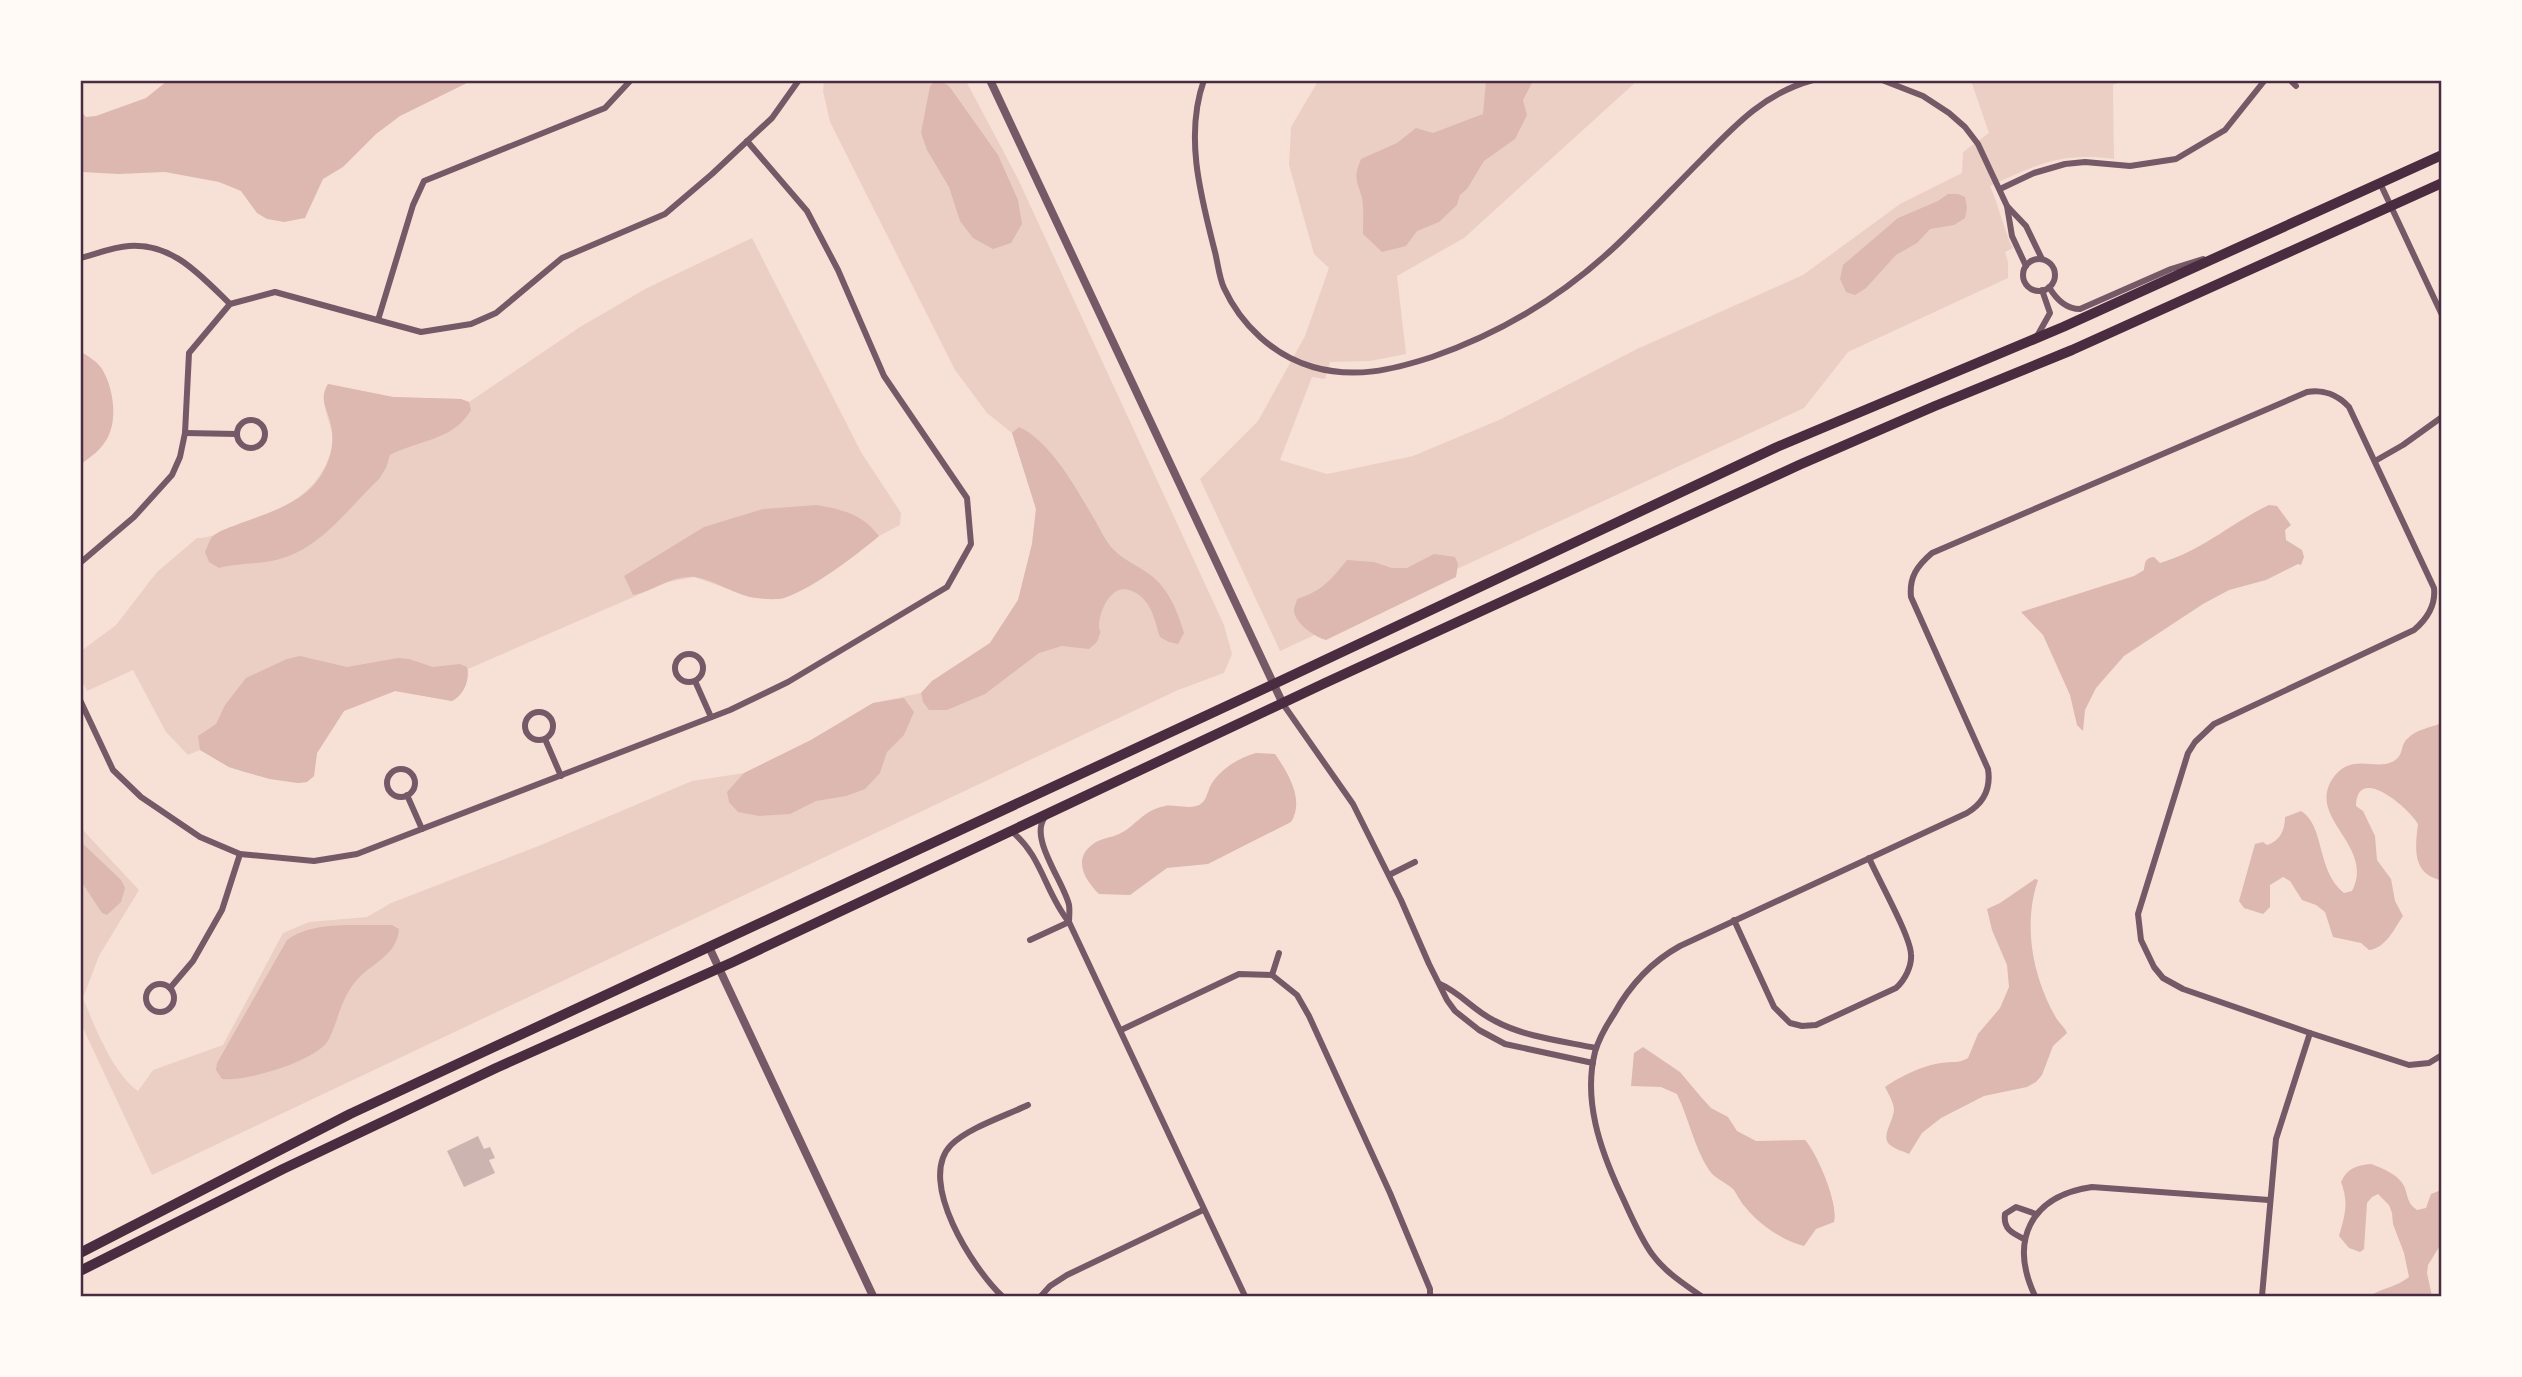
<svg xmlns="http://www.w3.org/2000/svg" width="2522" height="1377" font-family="'IBM Plex Sans',sans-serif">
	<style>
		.green { fill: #ebcfc5 }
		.water { fill: #dcb8b0 }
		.building { fill: #ccb4b1 }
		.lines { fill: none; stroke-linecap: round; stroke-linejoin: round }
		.minor { stroke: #755966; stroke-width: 6 }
		.tertiary { stroke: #755966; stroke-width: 8 }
		.primary { stroke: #4a2c40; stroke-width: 10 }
		.neatline { fill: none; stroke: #4a2c40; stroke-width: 2.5 }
	</style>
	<rect width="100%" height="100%" fill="#f7e1d7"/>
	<!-- green -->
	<g class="green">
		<path d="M824 81H966L1018 179 1224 625 1232 654 1224 673 1178 690 152 1175 81 1024V828L139 890 99 956 83 998C95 1027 112 1072 138 1091L153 1070 223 1045 283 933 309 922 367 917 391 903 541 845 692 781 744 773 811 740 873 703 921 693 932 681 990 643 1018 600 1032 544 1036 509 1024 468 1012 433 987 413 955 370 830 122 823 91Z"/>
		<path d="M1318 81H1637L1464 238 1397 276 1406 354 1370 361 1330 362 1325 379 1312 377 1280 460 1327 474 1413 456 1499 420 1637 349 1803 275 1900 204 1962 173 1963 152 1989 133 1971 81H2123L2113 85 2114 159C2061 152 2038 164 1990 186 1999 206 2003 228 2013 248L2005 252 2008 262V278L1848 352 1804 408 1280 651 1200 479 1258 421 1305 336 1329 268 1314 254 1289 165 1291 127Z"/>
		<path d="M752 238 861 452 901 513 900 525 879 536 859 552 802 589 781 599 755 598 694 577 668 582 468 669C469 681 463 695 452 701L395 691 344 711 317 753 314 776 307 782 298 783 270 779 245 772 229 767 200 750 188 755 166 732 133 670 87 691 81 679V651L116 625 157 572 197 538C213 538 222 531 237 525 275 510 309 502 327 462 329 457 332 452 333 447 335 425 316 404 328 384L393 397 461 399 469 402 580 327 647 288Z"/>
	</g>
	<!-- water -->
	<g class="water">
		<path d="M167 81V80L471 81 400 116 376 134 343 167 323 179 305 218 284 222 267 219 257 213 241 191 219 182 165 172 119 174 81 172V111L86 117 96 116 146 98Z"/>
		<path d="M935 81H940L949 86 998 155 1018 200 1022 224 1011 243 993 249 973 238 960 221 949 187 927 150 921 133 930 86Z"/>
		<path d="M1486 81H1533L1523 100 1527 115 1515 139 1484 161 1467 189 1460 195 1457 205 1439 222 1417 231 1406 246 1382 252 1363 234C1363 223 1364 209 1362 198 1357 180 1353 179 1361 159L1397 143 1416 128 1433 133 1483 114Z"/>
		<path d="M1948 194H1958L1965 197 1967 208 1965 218 1954 225 1930 229 1917 243 1896 255 1866 288 1855 295 1846 292 1840 279 1843 265 1898 218 1938 201Z"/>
		<path d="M81 352C88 356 98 362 102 369 113 387 118 418 108 437 102 449 91 457 81 464Z"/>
		<path d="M328 384 393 397 461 399 469 402 471 410C453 441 418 440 390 455L386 468 379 479C349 507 324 545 283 558 263 565 240 562 219 568L209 562 205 552C207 548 209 541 212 537 219 530 232 527 241 523 269 513 303 503 320 477 330 462 335 443 331 425 328 409 318 400 328 384Z"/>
		<path d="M1019 427C1052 442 1078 492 1096 522 1101 531 1106 542 1113 549 1123 560 1137 565 1149 574 1168 587 1178 612 1184 633L1178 644 1169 642 1160 637C1154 619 1152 600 1132 591 1112 582 1100 609 1099 625 1099 633 1102 629 1099 636 1098 643 1093 645 1089 649L1062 646 1039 653 985 694 947 710H929L923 702 921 693 932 681 990 643 1018 600 1032 544 1036 509 1012 433Z"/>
		<path d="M817 505C844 510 862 514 879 536 855 556 814 588 784 598 776 600 765 599 757 598 735 596 716 580 695 577 674 574 653 591 633 595L624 576 704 527 763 509Z"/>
		<path d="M2269 505 2277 506 2291 525 2285 530 2286 540 2302 550 2304 557 2301 565 2298 564 2266 580 2229 590 2203 604 2124 656 2096 688 2085 710 2083 731 2077 725 2070 695 2043 635 2021 612 2134 576 2144 570C2145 562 2145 558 2154 557L2160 563C2204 550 2229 524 2269 505Z"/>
		<path d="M1434 554 1455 557 1458 564 1456 577 1326 640C1315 637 1294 623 1294 610 1294 607 1297 601 1297 599 1322 591 1331 580 1347 560L1374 562 1392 568H1407Z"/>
		<path d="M300 656 347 667 398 658 409 659 433 667 460 664 467 667C470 680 464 695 452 701L395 691 344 711 317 753 314 776 307 782 298 783 270 779 245 772 229 767 200 750 198 736 216 724 225 705 246 678 287 659Z"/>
		<path d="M904 698 914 712 904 735 887 752 880 773 865 789 846 796 816 801 790 814 759 816 738 812 729 802 727 792 744 773 811 740 873 703Z"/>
		<path d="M2441 723V880C2412 874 2415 848 2418 824 2409 808 2357 763 2356 806L2363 811 2375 836 2377 860 2391 879 2395 901 2403 916C2394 929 2386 948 2369 950L2361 943 2333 937 2325 912 2316 905 2302 900 2290 881 2283 877 2270 885V907L2263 914 2244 908 2239 901 2255 844 2263 842 2267 845C2280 841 2285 830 2285 817L2301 811C2325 825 2316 871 2344 893L2352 891C2375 846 2309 820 2331 781 2350 750 2374 772 2394 761 2404 755 2400 746 2407 739 2416 729 2431 728 2441 723Z"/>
		<path d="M1256 753 1275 754C1288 773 1305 800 1291 822L1208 864 1167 868 1130 895 1099 894C1085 880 1072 859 1093 844 1101 838 1111 838 1119 834 1135 827 1143 810 1165 806 1175 804 1193 811 1202 803 1207 799 1208 789 1212 783 1222 768 1239 758 1256 753Z"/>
		<path d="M80 841 121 880 125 888 121 902 107 915 102 913 81 881Z"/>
		<path d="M2035 879 2038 880C2023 924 2032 975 2055 1016 2058 1022 2064 1026 2067 1033L2053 1046 2042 1075 2036 1082 2027 1087 1984 1096 1941 1118 1922 1133 1909 1154C1903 1151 1893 1149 1888 1143 1882 1134 1894 1120 1894 1109 1893 1101 1889 1095 1885 1087 1899 1077 1924 1065 1941 1063 1952 1061 1958 1064 1968 1058L1978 1034 2000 1008 2009 987 2007 965 1992 930 1987 909 2000 903Z"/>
		<path d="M392 925 399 929C397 956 371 963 356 981 340 1000 339 1019 329 1039 318 1061 245 1082 222 1079L216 1070 217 1063 287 940C312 920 360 926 392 925Z"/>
		<path d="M1643 1047 1680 1072 1701 1097 1711 1108 1728 1117 1737 1131 1756 1141 1805 1140C1817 1153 1839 1204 1834 1222L1816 1229 1804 1246C1782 1240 1761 1226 1746 1208 1741 1203 1738 1196 1734 1190 1726 1182 1716 1180 1709 1170 1694 1147 1689 1119 1677 1094L1661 1087 1631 1086 1634 1053Z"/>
		<path d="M2371 1164C2382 1168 2399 1175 2404 1186 2408 1195 2407 1204 2417 1210L2426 1208 2431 1194 2441 1190V1244L2428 1265 2427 1273 2432 1296H2370C2382 1288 2397 1287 2409 1277L2404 1253 2393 1224 2392 1213 2389 1205 2378 1194 2372 1197 2367 1203 2364 1249 2360 1252 2349 1248 2339 1236C2345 1215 2349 1203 2341 1182 2347 1169 2356 1165 2371 1164Z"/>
	</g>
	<!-- building -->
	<path class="building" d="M478 1136 484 1149 490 1147 495 1158 489 1160 495 1173 464 1187 447 1151Z"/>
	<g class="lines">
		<!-- minor -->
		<g class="minor">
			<path d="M1204 80C1184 136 1201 197 1215 252 1218 264 1219 277 1224 288 1241 325 1274 356 1313 367 1354 379 1392 370 1432 357 1504 332 1570 291 1624 238 1651 212 1676 185 1702 159 1736 124 1765 93 1813 80"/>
			<path d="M1882 80 1923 96 1949 113 1965 127 1978 144 2007 206 2026 226 2042 259"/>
			<path d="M2290 80 2296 86"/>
			<path d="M2380 183 2442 315"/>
			<path d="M2000 189 2034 173 2065 164 2085 162 2130 166 2176 159 2225 130 2265 80"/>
			<path d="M2007 206 2012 236 2026 266"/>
			<path d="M80 258C96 254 113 247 129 246 173 243 200 275 230 304"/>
			<circle cx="2039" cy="275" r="16"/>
			<path d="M2049 287C2056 299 2065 309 2080 309L2171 269 2203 259"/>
			<path d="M378 320 413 205 424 181 605 108 631 80"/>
			<path d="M2036 338 2050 313 2042 290"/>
			<circle cx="251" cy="434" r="14"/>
			<path d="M185 433 237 434"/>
			<path d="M2375 461 2403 445 2442 417"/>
			<path d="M80 563 134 517 172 475 180 457 185 433 189 353 230 304 275 292 421 332 471 324 496 313 562 258 665 214 712 174 772 118 799 80"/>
			<circle cx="689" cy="668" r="14"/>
			<path d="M695 681 711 717"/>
			<path d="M80 700 113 770 141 797 200 837 240 854 314 861 357 854 730 710 788 682 947 587 971 544 967 498 884 376 838 270 807 211 747 141"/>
			<path d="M1283 704 1353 804 1401 900 1429 964 1447 1000 1455 1011 1479 1030 1505 1044 1593 1063"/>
			<circle cx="539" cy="726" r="14"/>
			<path d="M545 739 561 776"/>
			<circle cx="401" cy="783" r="14"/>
			<path d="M407 795 422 829"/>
			<path d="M1046 816C1027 836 1064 882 1069 905 1070 910 1069 917 1069 922"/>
			<path d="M1011 831C1042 855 1045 893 1069 922L1245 1296"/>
			<path d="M1389 875 1415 862"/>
			<path d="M1734 920 1774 1007 1790 1023 1802 1026 1816 1025 1896 988C1905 980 1912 966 1911 954 1910 935 1878 879 1869 858"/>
			<path d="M1030 940 1069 922"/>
			<path d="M1279 953 1272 975 1297 995 1309 1016 1390 1193 1430 1289V1296"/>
			<path d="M1440 984C1461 993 1474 1011 1495 1021 1525 1037 1562 1041 1596 1048"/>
			<circle cx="160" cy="998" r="14"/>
			<path d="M170 988 193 961 222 910 240 854"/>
			<path d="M1121 1030 1239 974 1272 975"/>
			<path d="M2024 1239C2012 1233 2003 1229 2005 1214L2016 1207 2036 1214"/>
			<path d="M1002 1296C974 1270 916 1181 951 1145 968 1128 1005 1116 1028 1105"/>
			<path d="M1041 1296 1050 1286 1067 1275 1203 1210"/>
			<path d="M1701 1296C1684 1284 1665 1272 1652 1254 1639 1236 1630 1213 1620 1192 1600 1149 1583 1100 1595 1052 1599 1038 1606 1026 1614 1014 1630 985 1651 962 1680 946L1967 813C1984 803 1991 788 1988 769L1911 597C1909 577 1917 566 1932 553L2307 392C2323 389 2338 395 2349 407L2434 588C2436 606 2427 619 2414 630L2214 724 2195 742 2188 753 2138 914 2141 940 2154 967 2163 978 2183 989 2310 1033 2409 1065 2429 1063 2442 1055"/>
			<path d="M2035 1296C2009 1241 2030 1196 2092 1187L2269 1200"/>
			<path d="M2262 1296 2276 1139 2310 1033"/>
		</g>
		<!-- tertiary -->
		<g class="tertiary">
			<path d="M990 80 1283 704"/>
			<path d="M709 947 873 1296"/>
		</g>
		<!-- primary -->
		<g class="primary">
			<path d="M80 1253 350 1114 1274 684 1777 447 2063 327 2442 155"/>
			<path d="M80 1271 283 1169 496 1068 733 962 1325 683 1799 465 1935 406 2072 350 2442 183"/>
		</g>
	</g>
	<!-- border -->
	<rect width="2522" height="1377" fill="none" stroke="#fffaf5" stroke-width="164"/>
	<rect x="82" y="82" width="2358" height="1213" class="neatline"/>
</svg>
